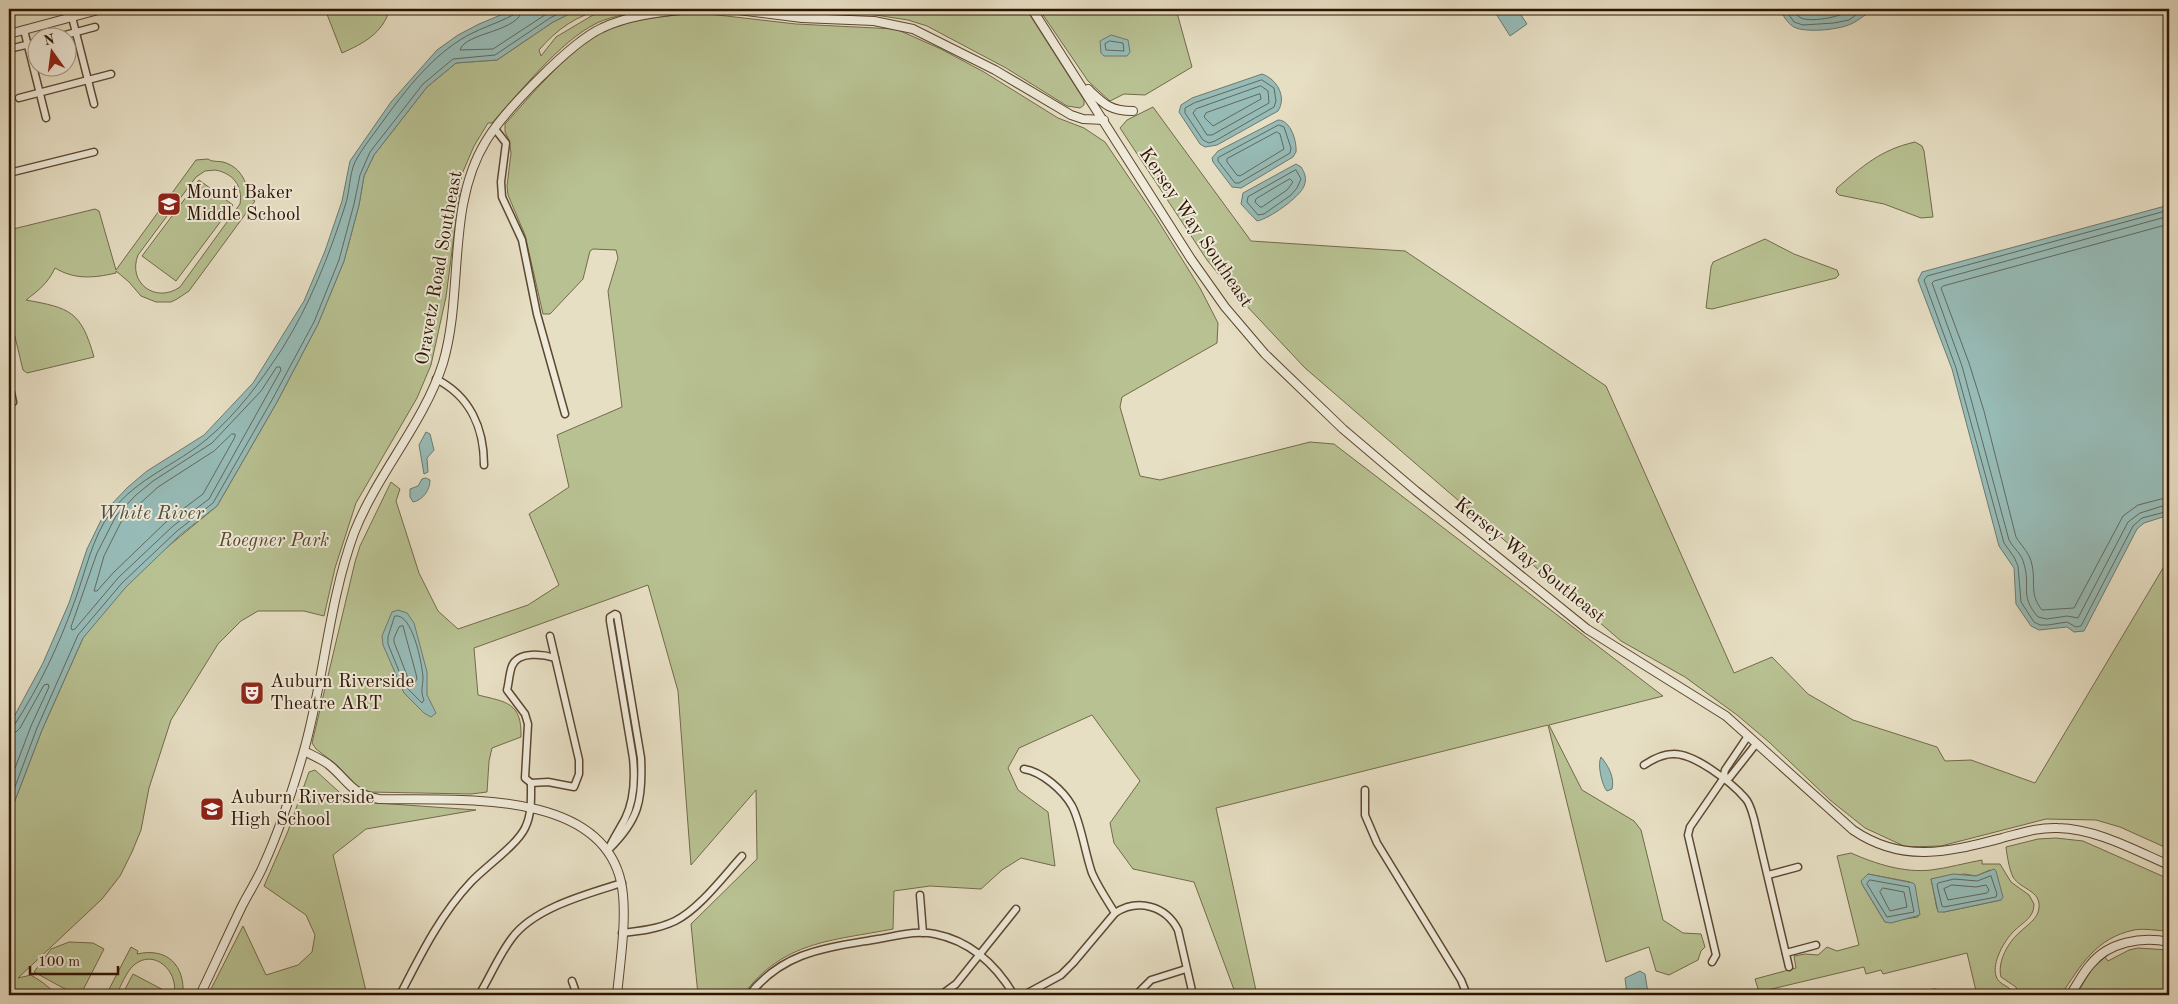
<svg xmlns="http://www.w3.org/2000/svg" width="2178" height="1004" font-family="'Old Standard TT',serif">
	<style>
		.green { fill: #b8c192; stroke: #736a49; fill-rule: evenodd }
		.water { fill: #97bcb8; stroke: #6d796e }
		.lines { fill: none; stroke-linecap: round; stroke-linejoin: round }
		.shore { stroke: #62685c; stroke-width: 1 }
		.minor-casing { stroke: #5c4731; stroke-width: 9 }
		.tertiary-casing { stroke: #5c4731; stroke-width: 10 }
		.minor { stroke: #efead9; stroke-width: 6 }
		.tertiary { stroke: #efead9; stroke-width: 8 }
		.labels { text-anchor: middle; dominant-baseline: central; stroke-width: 4; stroke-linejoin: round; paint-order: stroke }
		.poi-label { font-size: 19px; fill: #2e1400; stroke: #efead9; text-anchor: start }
		.street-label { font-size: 19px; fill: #2e1400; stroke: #efead9 }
		.park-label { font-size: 19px; font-style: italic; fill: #57482c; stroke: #efead9 }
		.water-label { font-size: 20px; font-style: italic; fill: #534f40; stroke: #efead9 }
	</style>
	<rect width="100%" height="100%" fill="#e7dfc4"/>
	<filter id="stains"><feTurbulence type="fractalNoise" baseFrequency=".004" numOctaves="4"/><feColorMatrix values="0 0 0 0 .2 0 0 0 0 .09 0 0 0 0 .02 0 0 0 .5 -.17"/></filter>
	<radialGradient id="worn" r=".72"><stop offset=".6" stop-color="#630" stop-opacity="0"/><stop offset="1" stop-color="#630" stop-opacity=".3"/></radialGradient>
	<!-- green -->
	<g class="green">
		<path d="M325 9H390C382 34 364 43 342 53Z"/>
		<path d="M579 9H604C577 15 557 29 539 50L541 56 556 37 593 15 623 9H653C635 13 614 15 597 23 560 41 520 92 492 123H488L474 146 462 174 446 297 431 365 417 398 356 503 335 568 324 616 304 611H258L241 621 218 644 171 720 149 788 141 830 132 852 120 876 102 899 18 978 31 975 42 982 58 995H9V816L42 730 83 638 119 587 217 506 277 402 318 324 344 261 359 205 364 176 374 155 427 87 456 63 497 60 553 22Z"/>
		<path d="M777 9H1026L1084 100V105L1080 108 1067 106 1006 68 927 26 908 20 862 13 805 12Z"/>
		<path d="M1039 9H1176L1192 67 1145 95 1124 94 1110 101 1088 81Z"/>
		<path d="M700 13 796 24 896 29 941 49 984 72 1058 118 1084 128 1105 142 1157 219 1200 288 1218 323 1217 343 1122 397 1120 407 1140 476 1160 480 1310 442 1334 444 1663 696 1549 725 1582 790 1634 821 1641 830 1663 920 1683 933 1701 934 1705 947 1701 951 1698 960 1669 975 1656 971 1649 947 1606 962 1548 725 1216 808 1257 995H1236L1194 882 1133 869 1114 843 1110 823 1140 781 1092 715 1019 748 1008 768 1018 790 1048 812 1055 866 1021 858 1002 870 981 889 930 886 894 891 893 929C831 941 783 941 743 995H698L691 924 757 859 756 790 691 865 678 691 648 585 474 648 478 695C506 702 522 702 521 737L492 748 489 761 487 792 471 794 369 792 359 788 337 765 316 749 312 743 355 562 360 546 391 482 400 489 396 501 419 573 438 611 458 629 528 605 559 585 529 514 569 487 557 435 622 407 608 291 618 258 616 250 593 249 590 251 583 279 550 314H543L525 235 508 195 507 186 511 153 509 140 505 132V124C533 93 561 59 596 35 618 20 673 15 700 13Z"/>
		<path d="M1153 107 1251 241 1405 251 1606 386 1734 673 1772 657 1808 694 1853 720 1937 747 1945 761 1971 760 2035 783 2169 558V849L2120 827 2096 820 2046 819 1941 846 1906 847 1865 828 1830 800 1769 742 1737 715 1685 677 1621 641 1305 368 1228 286 1207 260 1120 128 1127 120Z"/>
		<path d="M1915 142 1922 146 1924 151 1933 217 1921 218 1884 204 1839 195 1836 192 1837 188C1863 166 1880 150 1915 142Z"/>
		<path d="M208 159C212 162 218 161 223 162 241 167 246 181 250 198L255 201 189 291 177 299 171 302H156L141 296 129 282 116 271V273C94 278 75 280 55 268 48 283 39 290 26 300 70 308 81 311 94 357L27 373 23 370 9 312V230L95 209 99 211 116 270 196 160ZM215 170C233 173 243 186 240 204L180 287C156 304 127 283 138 255L196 177 205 171Z"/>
		<path d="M199 180 233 205 176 281 142 256Z"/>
		<path d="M1765 239 1794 254 1837 270 1839 275 1836 278 1712 309 1706 308 1711 267 1713 262Z"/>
		<path d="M315 770 349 801 476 810 366 829 333 855 367 995H208L243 926 266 975 298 965 312 952 315 935 306 915 264 886 288 831 309 772Z"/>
		<path d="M2056 838 2083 841 2169 879V931C2158 931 2145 928 2134 930 2096 938 2081 965 2061 995H2018L2016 987 2001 977C1997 962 2008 942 2020 932 2027 925 2038 919 2039 908 2041 890 2021 890 2013 877 2009 869 2007 855 2006 847L2038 839Z"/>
		<path d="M1851 853C1876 864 1904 873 1931 870 1948 868 1965 863 1982 860V864H2000L2011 882 2029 895 2034 904C2034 918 2023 922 2014 931 2004 941 1992 962 1996 976 1999 986 2011 985 2014 995H1977L1967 953 1883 974 1881 970 1866 974 1864 967 1759 992 1755 979 1796 968 1794 956 1805 954 1818 955 1827 947 1837 951 1859 945 1837 856ZM1990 870 2001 900 1944 912 1937 909 1931 879 1964 874 1976 876ZM1868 874 1910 882 1918 917 1885 922 1862 884Z"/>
		<path d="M69 942 93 943 104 949 81 994 76 995 34 972 51 949Z"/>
		<path d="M131 947 138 951 137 954C168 947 185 966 183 995H174C179 971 154 948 134 965 126 972 121 986 116 995H106Z"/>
		<path d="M2138 948 2169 950V995H2076L2092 969 2105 957 2108 961 2129 950Z"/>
		<path d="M133 974 169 993 168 995H122Z"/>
	</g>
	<!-- water -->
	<g class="water">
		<path d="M515 9H579L553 22 497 60 456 63 427 87 374 155 364 176 359 205 344 261 318 324 277 402 217 506 180 535 126 587 83 638 42 730 9 816V726L43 663 69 603 87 549 106 510 128 487 147 471 204 435 253 383 304 301 325 251 342 201 350 161 391 102 437 50 458 35 479 24Z"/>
		<path d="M1493 9H1517L1527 24 1510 36Z"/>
		<path d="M1779 9H1877C1867 12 1860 20 1851 24 1838 30 1805 33 1794 27 1788 24 1783 15 1779 9Z"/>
		<path d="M1111 35 1128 40 1130 52 1127 56H1104L1101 53 1100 41Z"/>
		<path d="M1262 74C1277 79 1287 97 1278 111L1217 145 1205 147 1200 144 1179 112 1181 105 1192 98Z"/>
		<path d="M1278 120C1291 120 1297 142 1296 152L1293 157 1241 188 1232 187 1213 162 1212 158 1218 151Z"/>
		<path d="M1296 164 1301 167C1305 173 1307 179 1304 186 1300 197 1269 219 1257 221L1241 204 1243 193Z"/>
		<path d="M2169 205V515L2144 523 2137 529 2084 631 2074 632 2067 627 2039 630 2031 626 2016 604 2014 568 1999 546 1952 369 1918 280 1922 272Z"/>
		<path d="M426 432 430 434 434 450 427 458 428 472 424 474 419 445Z"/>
		<path d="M426 478 430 480C430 490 423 500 413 502L410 497V489L418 486 422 479Z"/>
		<path d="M398 610 407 613 414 623 427 672V695L436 713 431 717 424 713 404 693 383 645 382 636 392 612Z"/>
		<path d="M1601 757C1608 765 1615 778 1612 789L1607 791C1602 786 1597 764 1601 757Z"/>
		<path d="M1994 869 1996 871 2003 897 2001 900 1944 912H1938L1931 879 1953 874 1976 876Z"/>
		<path d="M1868 874 1913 883 1915 885 1920 915 1891 923 1885 922 1862 884 1861 881Z"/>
		<path d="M1640 971 1645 974 1648 993 1645 995H1627L1625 978Z"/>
	</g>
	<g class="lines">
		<!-- shore -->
		<g class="shore">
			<path d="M522 9C521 32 465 32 460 50L493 49 554 9"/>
			<path d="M1785 9 1794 22 1803 25 1834 23 1849 20 1864 9"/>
			<path d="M1793 9C1795 12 1797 16 1801 18 1813 23 1844 16 1853 9"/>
			<path d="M1110 41 1123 43 1124 51 1106 50 1105 44Z"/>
			<path d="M1262 80 1274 88 1276 101 1274 107 1215 141 1209 143 1203 140 1185 113V108L1194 103Z"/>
			<path d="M1261 86 1268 91 1269 103 1212 135H1207L1193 113 1196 109Z"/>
			<path d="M1260 94 1261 99 1213 126 1204 117 1206 113Z"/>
			<path d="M1279 125 1284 127 1291 148 1290 153 1239 183H1235L1218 161V158Z"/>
			<path d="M1277 132 1280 134 1284 149 1240 176 1237 175 1227 162V159Z"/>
			<path d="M1296 170 1301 179 1297 188 1291 195 1264 214 1258 215 1247 202 1248 197Z"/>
			<path d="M1290 179 1293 182 1287 190 1262 207H1260L1255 202 1256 199Z"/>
			<path d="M2169 210 1927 276 1924 280 1956 368 2004 543 2014 557 2018 566 2021 602 2034 622 2040 625H2048L2067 622 2076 627 2081 626 2133 526 2142 518 2169 511"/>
			<path d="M2169 216 1934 281 1932 283 1962 366 2009 540C2014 549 2022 554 2024 564 2031 587 2019 595 2038 617L2047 619 2067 616 2078 618 2128 522 2140 513 2169 504"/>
			<path d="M2169 224 1943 286 1941 288 1969 363 1984 411 2016 537C2022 547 2030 553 2032 565 2036 583 2029 594 2042 610L2074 608 2123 516 2138 505 2169 497"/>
			<path d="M277 367H280L281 370 209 499 173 526 118 578 75 629 72 630 71 627 97 553 116 516 136 495 153 481 212 443 261 391Z"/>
			<path d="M232 434H235V437L203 494 167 521 113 573 97 591H94L104 556 122 520 158 487 214 451Z"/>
			<path d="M395 616C412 612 422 663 423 677 423 686 420 691 424 700L422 703 405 686 388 644V637Z"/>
			<path d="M403 626 416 674 417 679 413 685 408 678 394 642V638L399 627Z"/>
			<path d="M9 727 15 724C39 687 59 645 74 603 85 574 92 537 111 512 137 478 176 465 207 439 237 414 261 381 282 349 310 304 329 256 345 206 350 192 349 175 355 162 361 150 370 139 378 128 401 96 427 61 460 40 477 29 496 24 513 15L516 9"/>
			<path d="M9 734 16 732 20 728 44 685 48 684 49 687 31 726 9 784"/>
			<path d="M9 803 37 728 78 635 122 583 177 531 213 503 272 400 314 322 339 260 354 204 360 175 370 152 423 84 453 59 495 55 550 18 568 9"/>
			<path d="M1991 876 1997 894 1996 897 1944 907 1942 906 1937 885 1938 883 1954 879 1977 881Z"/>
			<path d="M1870 880 1909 887 1914 912 1887 917 1867 884Z"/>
			<path d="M1952 885 1976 887 1986 885 1989 890 1987 893 1948 900 1944 889Z"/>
			<path d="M1883 888 1904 892 1907 907 1890 911 1880 892Z"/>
		</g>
		<!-- minor casing -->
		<g class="minor-casing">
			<g id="minor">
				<path d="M72 17 94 104"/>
				<path d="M24 30 46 118"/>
				<path d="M54 38 95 27"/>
				<path d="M9 49 38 42"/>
				<path d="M19 98 111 74"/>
				<path d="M495 129 506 143 501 182 502 197 522 240 537 314 565 414"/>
				<path d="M9 173 94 152"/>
				<path d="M436 379C470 396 484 428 484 465"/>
				<path d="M9 383 13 402 9 403"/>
				<path d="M615 614 617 615 641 758C643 800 639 820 608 850 613 839 619 830 625 819 634 801 635 778 633 758L610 621V617Z"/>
				<path d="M1644 765C1653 759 1662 754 1673 754 1694 753 1731 782 1745 798 1750 803 1752 812 1754 819L1789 967"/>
				<path d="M1024 769C1042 772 1063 790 1072 806 1081 823 1085 853 1092 873 1098 887 1107 900 1115 913 1138 898 1166 906 1178 930L1193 995"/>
				<path d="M1723 779 1730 777 1756 744"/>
				<path d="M531 783 548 782 574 787 579 774V760L550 636"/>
				<path d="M1365 790V815L1377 843 1461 980 1467 995"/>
				<path d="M1768 875 1798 867"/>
				<path d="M920 895 923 933"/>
				<path d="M622 933C640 931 658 929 675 921 699 909 723 877 742 856"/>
				<path d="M1786 953 1816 945"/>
				<path d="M1712 962 1716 955 1688 835 1690 827 1723 779 1725 770 1748 736"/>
				<path d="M572 981 577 995"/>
				<path d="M400 995C420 956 440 915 471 882 485 867 517 845 525 828 532 814 531 798 531 783L525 778 528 724 525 714 507 690C509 683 509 674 512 666 518 651 543 654 555 658"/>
				<path d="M479 995C490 977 499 955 512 938 534 908 587 894 622 883"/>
				<path d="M596 995H617"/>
				<path d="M749 995C784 951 826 948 878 939 897 936 917 930 935 934 970 941 996 965 1014 995"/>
				<path d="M941 995 956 984 1016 909"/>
				<path d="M1024 995 1061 975 1073 963 1115 913"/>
				<path d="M1136 995 1151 980 1186 969"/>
				<path d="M1924 995 1935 993 1942 995"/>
			</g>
		</g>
		<!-- tertiary casing -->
		<g class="tertiary-casing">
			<g id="tertiary">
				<path d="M730 9 802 18 874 21 913 29 995 70 1071 115 1083 119 1104 120"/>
				<path d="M1032 9 1191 259 1225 307 1265 354 1343 429 1416 491 1587 629 1726 716 1853 830C1903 864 1948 852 2002 838 2021 833 2039 827 2058 828 2097 829 2134 850 2169 865"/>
				<path d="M9 34 102 9"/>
				<path d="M1088 89C1104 104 1110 111 1133 111"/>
				<path d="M304 751C312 755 321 759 328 764 349 781 349 793 379 799 453 801 600 787 621 882 628 913 620 963 617 995"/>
				<path d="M200 995C214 966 228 935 242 906 249 892 258 879 264 864 280 829 292 792 303 754 324 682 328 604 354 533 377 474 424 423 443 363 464 292 446 206 486 141 504 111 571 42 602 28 627 16 659 12 687 9"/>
				<path d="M2070 995C2077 985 2082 974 2090 965 2108 942 2142 936 2169 942"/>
			</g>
		</g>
		<!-- minor -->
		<use href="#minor" class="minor"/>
		<!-- tertiary -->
		<use href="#tertiary" class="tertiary"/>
	</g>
	<!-- icons -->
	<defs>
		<g id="school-square" transform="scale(1.25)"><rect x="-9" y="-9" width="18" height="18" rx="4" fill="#8f2418" stroke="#efead9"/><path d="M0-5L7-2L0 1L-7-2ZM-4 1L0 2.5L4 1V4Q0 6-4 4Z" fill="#fff"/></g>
		<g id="theatre-square" transform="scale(1.25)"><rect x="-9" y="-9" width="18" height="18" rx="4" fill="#8f2418" stroke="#efead9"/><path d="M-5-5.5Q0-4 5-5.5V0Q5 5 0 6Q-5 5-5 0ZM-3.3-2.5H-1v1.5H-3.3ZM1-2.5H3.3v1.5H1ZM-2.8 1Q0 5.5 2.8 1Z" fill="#fff"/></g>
	</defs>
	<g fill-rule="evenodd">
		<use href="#school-square" x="169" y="204"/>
		<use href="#theatre-square" x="252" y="693"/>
		<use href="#school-square" x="212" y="809"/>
	</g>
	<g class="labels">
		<!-- poi labels -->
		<g class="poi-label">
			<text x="186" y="193">Mount Baker<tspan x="186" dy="22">Middle School</tspan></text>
			<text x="270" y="682">Auburn Riverside<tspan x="270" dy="22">Theatre ART</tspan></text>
			<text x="230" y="798">Auburn Riverside<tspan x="230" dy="22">High School</tspan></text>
		</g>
		<!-- street labels -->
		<g class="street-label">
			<text transform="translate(1195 228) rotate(56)">Kersey Way Southeast</text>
			<text transform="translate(440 268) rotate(-80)">Oravetz Road Southeast</text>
			<text transform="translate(1529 561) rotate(39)">Kersey Way Southeast</text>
		</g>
		<!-- park labels -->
		<g class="park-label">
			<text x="274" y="541">Roegner Park</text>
		</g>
		<!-- water labels -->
		<g class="water-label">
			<text x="151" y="514">White River</text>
		</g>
	</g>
	<!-- margin -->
	<rect width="2178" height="1004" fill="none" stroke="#e7dfc4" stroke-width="30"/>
	<rect x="10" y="10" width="2158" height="984" fill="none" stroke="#2e1400" stroke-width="2.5"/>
	<rect x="15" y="15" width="2148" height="974" fill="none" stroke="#2e1400"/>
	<!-- north arrow -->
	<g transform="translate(52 52) rotate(346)"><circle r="24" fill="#efead9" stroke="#a29482"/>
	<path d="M0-4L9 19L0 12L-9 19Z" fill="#8f2418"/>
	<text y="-8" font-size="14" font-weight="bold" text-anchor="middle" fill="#2e1400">N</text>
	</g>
	<!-- scale -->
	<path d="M30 966v8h88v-8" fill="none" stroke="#2e1400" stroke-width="2.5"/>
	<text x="38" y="966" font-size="15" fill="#2e1400" stroke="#efead9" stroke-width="4" paint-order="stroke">100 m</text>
	<rect width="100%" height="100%" filter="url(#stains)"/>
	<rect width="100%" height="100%" fill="url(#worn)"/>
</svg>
